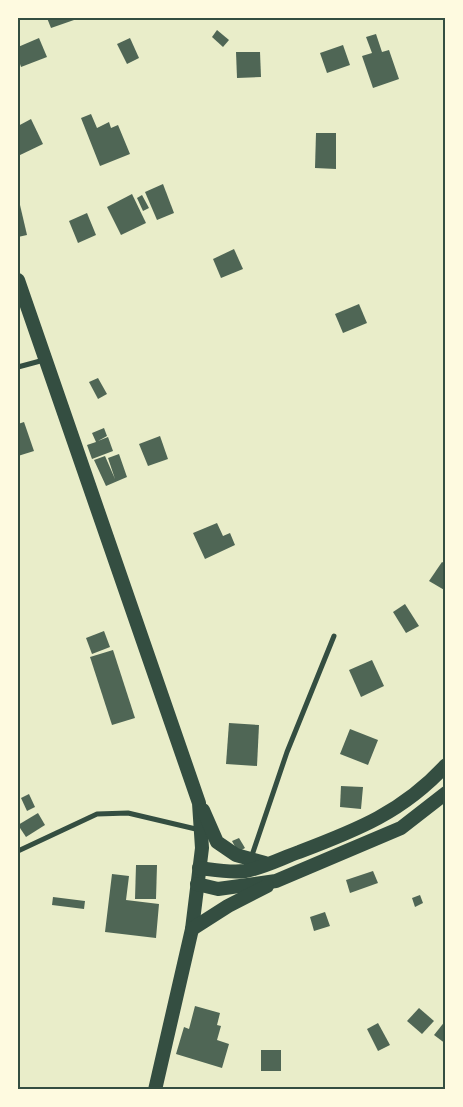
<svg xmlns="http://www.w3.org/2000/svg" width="463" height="1107" font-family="'Crimson Pro',serif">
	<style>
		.building { fill: #4f6655 }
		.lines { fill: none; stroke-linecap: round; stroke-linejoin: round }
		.minor { stroke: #344e41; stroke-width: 5 }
		.trunk { stroke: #344e41; stroke-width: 14 }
		.neatline { fill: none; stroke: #344e41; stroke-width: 2 }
	</style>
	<rect width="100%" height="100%" fill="#e9edc9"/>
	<!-- building -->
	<g class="building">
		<path d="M47 18H73L74 20 51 28Z"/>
		<path d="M217 30 229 40 223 47 212 37Z"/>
		<path d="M376 34 382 52 389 50 399 79 373 88 362 56 372 53 366 37Z"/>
		<path d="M39 38 47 57 21 67 18 58V47Z"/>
		<path d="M130 38 139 58 127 64 117 44Z"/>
		<path d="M343 45 350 65 327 73 320 53Z"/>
		<path d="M236 52H260L261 77 237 78Z"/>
		<path d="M91 114 97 128 109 122 111 128 118 125 130 154 100 166 81 118Z"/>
		<path d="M31 119 43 144 18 156V126Z"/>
		<path d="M316 133H336V169L315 168Z"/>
		<path d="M163 184 174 213 157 220 145 192Z"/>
		<path d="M132 194 146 223 121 235 107 207Z"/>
		<path d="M142 195 149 208 143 211 137 198Z"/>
		<path d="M20 205 27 235 18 237V206Z"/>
		<path d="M87 213 96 235 78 243 69 221Z"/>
		<path d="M234 249 243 269 221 278 213 259Z"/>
		<path d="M359 304 367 323 343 333 335 314Z"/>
		<path d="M98 378 107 394 98 399 89 382Z"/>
		<path d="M24 422 34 451 18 456V424Z"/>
		<path d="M104 428 107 436 98 441 108 437 113 451 92 459 87 445 96 442 92 433Z"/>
		<path d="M160 436 168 459 148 466 139 444Z"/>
		<path d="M119 454 127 477 106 486 94 460 105 456 115 479 108 458Z"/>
		<path d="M217 523 223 536 230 533 235 545 205 559 193 533Z"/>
		<path d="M442 562 446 564V591L429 581Z"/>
		<path d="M405 604 419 626 406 633 393 612Z"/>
		<path d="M104 631 110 647 92 654 86 638Z"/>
		<path d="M113 650 135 718 112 725 90 657Z"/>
		<path d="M372 660 384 686 361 697 349 670Z"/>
		<path d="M229 723 259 725 257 766 226 764Z"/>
		<path d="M350 729 378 740 368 765 340 754Z"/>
		<path d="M341 786 363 787 361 809 340 807Z"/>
		<path d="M29 794 35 807 27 811 21 798Z"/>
		<path d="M38 813 45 825 26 837 18 825Z"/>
		<path d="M239 838 245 848 238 852 232 841Z"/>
		<path d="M136 865H157L156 899H135Z"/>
		<path d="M373 871 378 883 350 893 346 880Z"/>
		<path d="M112 874 129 876 126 900 159 904 156 938 105 932Z"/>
		<path d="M420 895 423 903 415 907 412 898Z"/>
		<path d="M53 897 85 901 84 909 52 905Z"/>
		<path d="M325 912 330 926 314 931 310 917Z"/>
		<path d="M195 1006 220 1013 217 1025 221 1026 217 1040 229 1044 222 1068 176 1054 184 1027 189 1029Z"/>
		<path d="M419 1008 434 1021 422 1034 407 1021Z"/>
		<path d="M446 1020V1044L434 1035Z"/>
		<path d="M378 1023 390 1045 378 1051 367 1029Z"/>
		<rect x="261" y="1050" width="20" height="21"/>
	</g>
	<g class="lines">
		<!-- minor -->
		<g class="minor">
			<path d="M18 367 44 360"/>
			<path d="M18 851 97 814 128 813 200 830"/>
			<path d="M251 858 287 752 334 636"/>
		</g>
		<!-- trunk -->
		<g class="trunk">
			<path d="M18 280 199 803 202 848 192 929 155 1090"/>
			<path d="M203 810 217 842 236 855 265 863"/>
			<path d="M199 868C215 870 230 873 245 871 263 868 282 858 299 852 357 830 403 812 446 765"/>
			<path d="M197 884 218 889 276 881 401 828 446 793"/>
			<path d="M192 929 228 906 267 886"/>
		</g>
	</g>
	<!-- border -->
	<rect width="463" height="1107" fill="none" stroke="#fefae0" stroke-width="38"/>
	<rect x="19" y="19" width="425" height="1069" class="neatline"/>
</svg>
